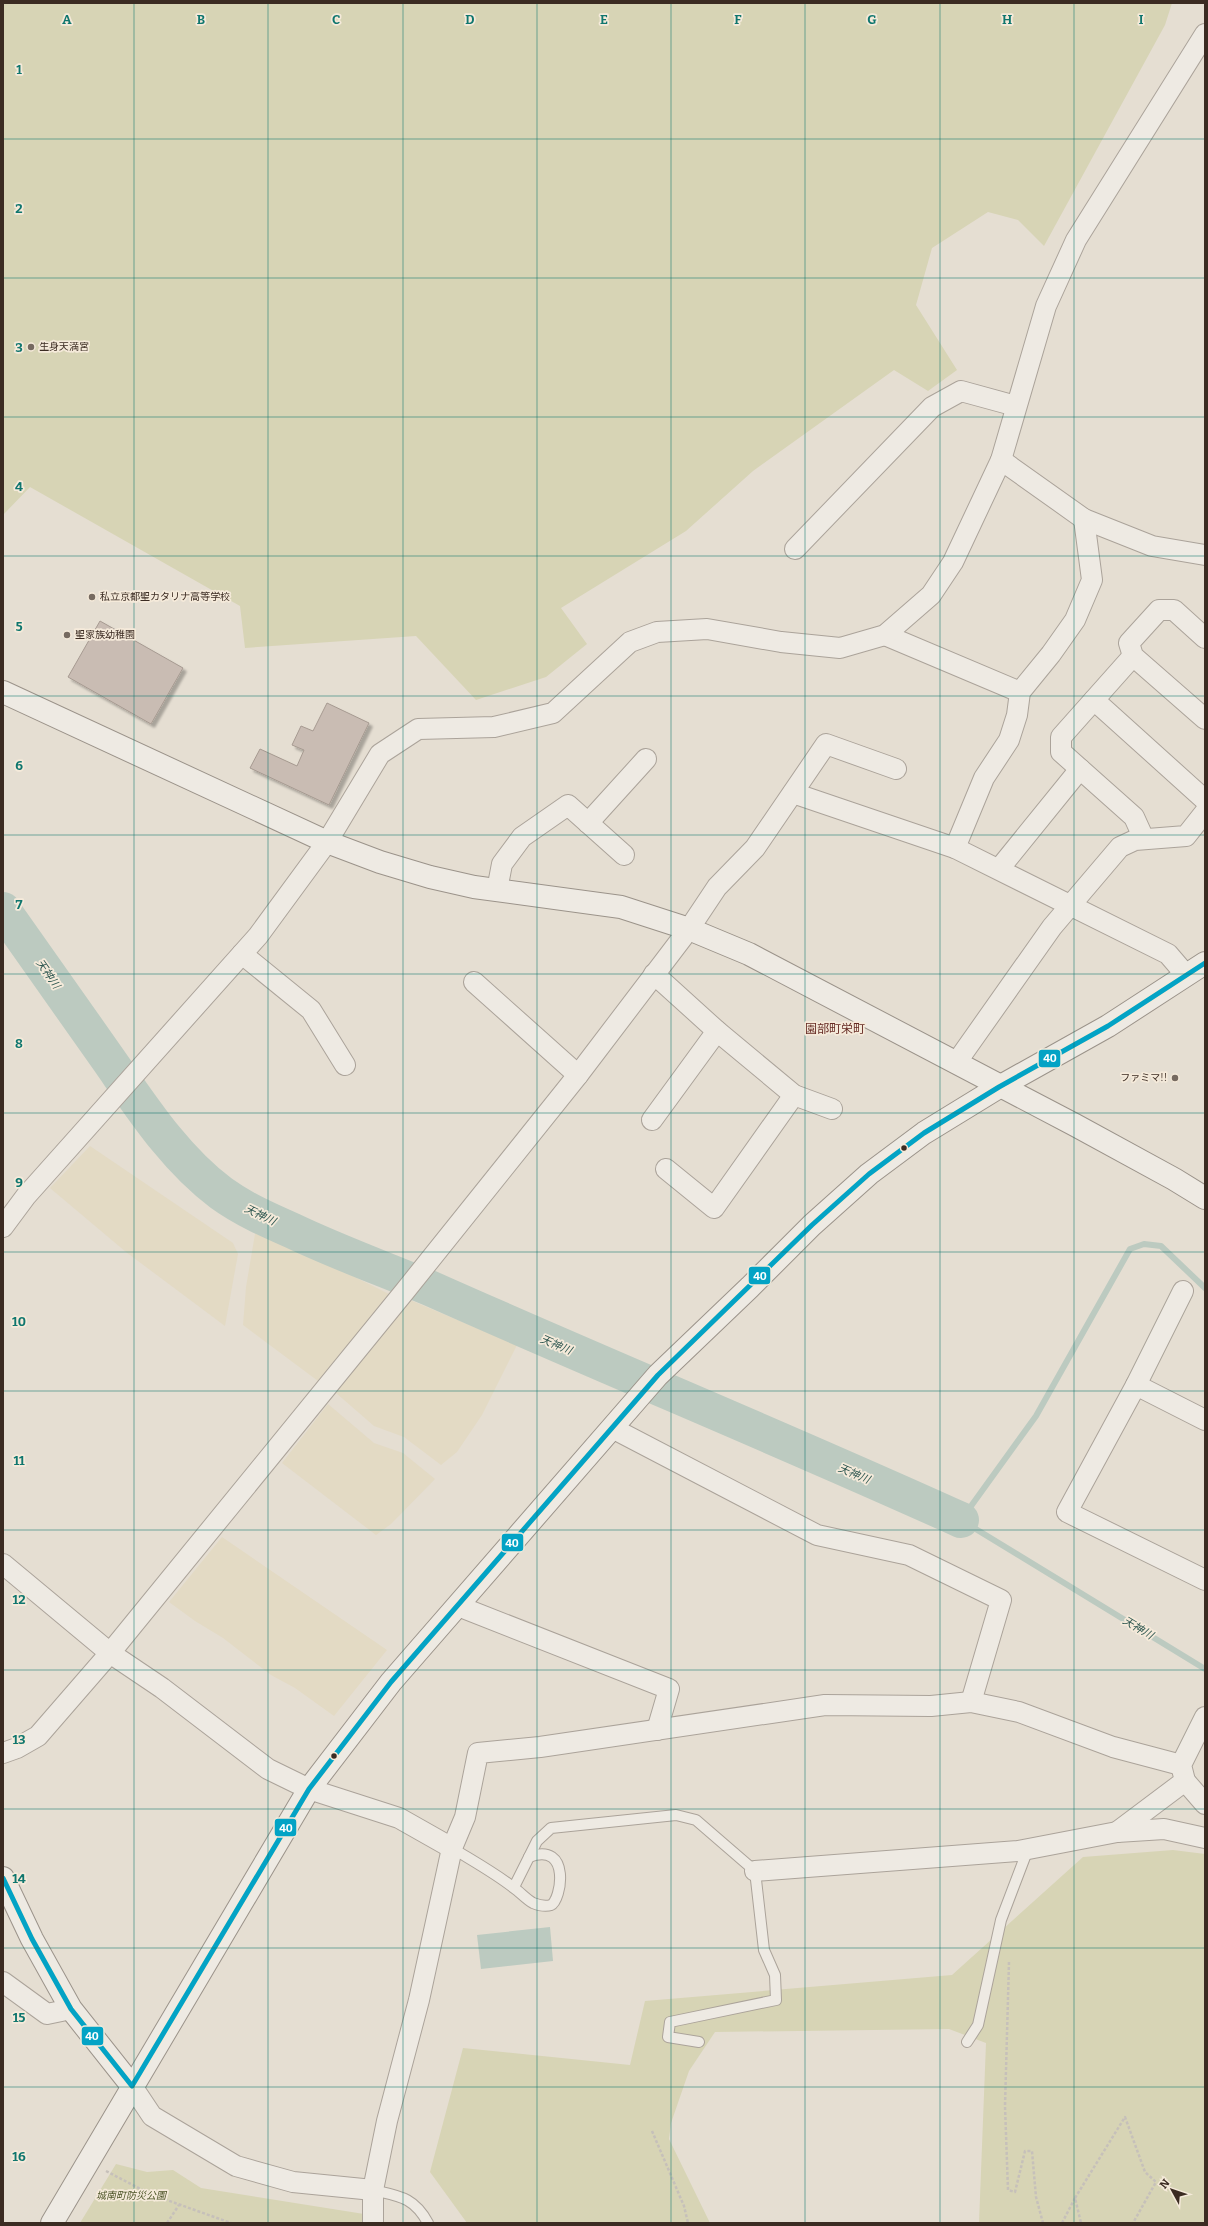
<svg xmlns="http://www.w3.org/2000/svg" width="1208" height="2226" font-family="Bitter,'Noto Sans JP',serif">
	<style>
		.farmland { fill: #e3dac4 }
		.green { fill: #d7d4b5 }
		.water { fill: #bccac0 }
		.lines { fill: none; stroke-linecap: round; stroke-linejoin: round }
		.stream { stroke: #bccac0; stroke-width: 6 }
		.river { stroke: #bccac0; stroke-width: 36 }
		.building { fill: #c9bcb3; stroke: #a69a91; filter: url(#shadow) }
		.lane-casing { stroke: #aba39a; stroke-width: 12 }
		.street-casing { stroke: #aba39a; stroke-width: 22 }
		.secondary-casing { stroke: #9b938a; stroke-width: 24 }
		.path { stroke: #c6c0ba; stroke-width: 2.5; stroke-dasharray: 3 2; stroke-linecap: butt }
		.lane { stroke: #eeeae3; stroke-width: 10 }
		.street { stroke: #eeeae3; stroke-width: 20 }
		.secondary { stroke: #eeeae3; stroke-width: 22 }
		.bus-1-casing { stroke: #f5eada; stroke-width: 8 }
		.bus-1 { stroke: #03a3c5; stroke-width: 5 }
		.grid { fill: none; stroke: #0f766e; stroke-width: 1; stroke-opacity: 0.55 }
		.poi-dot { fill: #766a60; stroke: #f5eada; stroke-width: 1.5 }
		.bus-dot { fill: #3b2b22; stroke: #f5eada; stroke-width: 1.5 }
		.labels { text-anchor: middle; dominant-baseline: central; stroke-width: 3.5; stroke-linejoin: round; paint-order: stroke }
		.poi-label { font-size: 10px; fill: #3b2b22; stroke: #f5eada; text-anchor: start }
		.park-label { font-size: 10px; font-style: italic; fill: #4f5629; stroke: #f5eada }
		.water-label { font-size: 11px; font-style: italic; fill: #325a53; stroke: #f5eada }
		.quarter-label { font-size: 12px; fill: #652a23; stroke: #f5eada }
		.grid-label { font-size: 13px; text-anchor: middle; font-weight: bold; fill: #0f766e; stroke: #f5eada; stroke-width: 3.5; stroke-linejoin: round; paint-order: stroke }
		.line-badge { stroke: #f5eada; stroke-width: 1.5 }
		.badge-label { font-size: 11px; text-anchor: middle; font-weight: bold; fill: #fff }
	</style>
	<defs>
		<filter id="shadow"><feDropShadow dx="3.5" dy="3.5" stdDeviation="1" flood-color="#0004"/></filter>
	</defs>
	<rect width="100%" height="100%" fill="#e5ded2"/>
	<!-- farmland -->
	<g class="farmland">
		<path d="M90 1146 233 1243 238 1254 225 1326 126 1252 50 1188Z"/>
		<path d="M256 1228 389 1294 318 1381 243 1325 246 1287Z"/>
		<path d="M410 1300 517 1345 482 1415 457 1452 441 1465 404 1437 374 1426 336 1393Z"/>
		<path d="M328 1404 374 1443 403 1453 435 1479 391 1524 376 1535 282 1463Z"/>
		<path d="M222 1537 387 1650 334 1716 295 1688 271 1675 223 1638 195 1621 169 1602Z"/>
	</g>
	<!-- green -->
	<g class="green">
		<path d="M3 3H1172L1165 25 1044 246 1018 220 988 212 932 248 916 305 957 370 928 391 894 370 753 471 686 531 561 608 587 644 546 677 476 700 416 636 245 648 240 606 30 487 3 515Z"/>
		<path d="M1173 1850 1205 1854V2223H979L986 2043 949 2029 715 2032 689 2071 671 2123 669 2139 710 2223H467L430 2172 463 2048 630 2065 645 2001 952 1975 1083 1857Z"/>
		<path d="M116 2164 147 2172 173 2170 201 2188 364 2214 363 2223H80Z"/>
	</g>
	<!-- water -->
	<path class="water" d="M550 1927 553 1961 481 1969 477 1935Z"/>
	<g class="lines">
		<!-- stream -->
		<path class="stream" d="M1205 1288 1161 1246 1144 1244 1130 1249 1036 1416 961 1520 1205 1669"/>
		<!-- river -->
		<path class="river" d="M3 910C38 959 73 1009 108 1059 141 1106 174 1158 221 1193 243 1209 268 1220 293 1231 339 1253 387 1270 434 1290 609 1368 787 1441 961 1520"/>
	</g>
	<!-- building -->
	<g class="building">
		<path d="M100 621 183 668 151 724 68 677Z"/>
		<path d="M327 703 369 723 329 805 250 768 260 749 297 766 304 750 292 745 301 726 313 731Z"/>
	</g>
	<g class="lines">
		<!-- lane casing -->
		<g class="lane-casing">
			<g id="lane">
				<path d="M452 1848C473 1861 495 1873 514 1888 520 1892 526 1899 533 1903 538 1905 545 1907 551 1905 561 1901 572 1841 529 1857"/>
				<path d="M514 1887 537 1841 551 1828 676 1815 696 1820 755 1871 764 1950 775 1975 776 2000 670 2022 668 2037 699 2042"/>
				<path d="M967 2042 978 2025 1001 1920 1028 1849"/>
				<path d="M373 2190C399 2196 414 2197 428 2223"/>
			</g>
		</g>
		<!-- street casing -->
		<g class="street-casing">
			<g id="street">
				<path d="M1001 460 1084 519 1152 546 1205 555"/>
				<path d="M795 549 932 407 961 391 1016 406"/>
				<path d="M885 635 1020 692"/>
				<path d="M1205 638 1174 610H1159L1129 643 1133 656 1205 719"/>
				<path d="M1133 656 1061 737V752L1134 817 1144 839"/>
				<path d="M1094 700 1205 800"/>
				<path d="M793 793 955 848 1168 954 1186 975"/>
				<path d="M588 823 646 759"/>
				<path d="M955 848 984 778 1009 740 1017 715 1020 692 1051 654 1075 620 1092 580 1084 519"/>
				<path d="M999 869 1080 769"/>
				<path d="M497 890 502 864 522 837 568 805 624 855"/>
				<path d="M242 954 311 1010 345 1065"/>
				<path d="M654 974 717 1031 794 1095 832 1109"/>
				<path d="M474 982 578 1075"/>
				<path d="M956 1063 1052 927 1120 847 1135 840 1186 836 1205 812"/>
				<path d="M652 1120 717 1031"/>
				<path d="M666 1169 714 1208 794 1095"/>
				<path d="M3 1227 26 1196 258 936 327 842 380 754 418 729 494 727 553 713 630 642 657 632 707 629 781 642 840 648 885 635 931 595 953 562 1001 460 1046 306 1076 240 1205 34"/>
				<path d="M1183 1291 1136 1385 1067 1512 1205 1580"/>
				<path d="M1136 1385 1205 1420"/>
				<path d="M612 1428 817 1535 909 1555 1001 1600 971 1702"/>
				<path d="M3 1564 110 1653 162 1688 268 1769 309 1789 399 1818 452 1848"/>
				<path d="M458 1606 669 1689 657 1730"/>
				<path d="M3 1753 17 1748 38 1736 110 1653 405 1291 578 1075 689 929 717 887 755 848 826 744 896 769"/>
				<path d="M1185 1781 1205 1804"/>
				<path d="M1117 1832 1185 1781 1181 1765 1205 1717"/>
				<path d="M755 1871 1018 1851 1117 1832 1164 1829 1205 1838"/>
				<path d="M3 1982 47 2014 71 2009"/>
				<path d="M132 2086 152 2116 236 2166 293 2182 373 2190"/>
				<path d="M373 2223V2190L387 2121 419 2000 452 1848 465 1817 478 1753 540 1747 825 1705 931 1706 971 1702 1019 1712 1113 1747 1181 1765"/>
			</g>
		</g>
		<!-- secondary casing -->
		<g class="secondary-casing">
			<g id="secondary">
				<path d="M3 692 327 842 380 862 430 877 474 887 621 907 689 929 749 954 1075 1125 1174 1179 1205 1198"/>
				<path d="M3 1878 32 1939 71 2009 132 2086"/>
				<path d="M52 2223 309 1789 391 1682 658 1375 750 1287 812 1225 869 1174 924 1133 999 1087 1108 1026 1205 963"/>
			</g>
		</g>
		<!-- path -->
		<g class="path">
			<path d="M1009 1962 1005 2106 1008 2190 1015 2192 1025 2151H1032L1036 2197 1043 2223"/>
			<path d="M652 2131 684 2206 688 2223"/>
			<path d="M106 2171 150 2194 231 2223"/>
			<path d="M1075 2198 1125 2117 1145 2172 1156 2182 1133 2223"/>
			<path d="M167 2223 179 2205"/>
			<path d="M1062 2223 1075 2198 1081 2223"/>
		</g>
		<!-- lane -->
		<use href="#lane" class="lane"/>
		<!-- street -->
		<use href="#street" class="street"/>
		<!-- secondary -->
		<use href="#secondary" class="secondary"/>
		<!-- bus-1 casing -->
		<g class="bus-1-casing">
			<path id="bus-1" d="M3 1878 32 1939 71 2009 132 2086 309 1789 391 1682 658 1375 812 1225 869 1174 924 1133 999 1087 1108 1026 1205 963"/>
		</g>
		<!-- bus-1 -->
		<use href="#bus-1" class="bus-1"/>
	</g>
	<!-- grid -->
	<path class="grid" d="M134 3V2223M268 3V2223M403 3V2223M537 3V2223M671 3V2223M805 3V2223M940 3V2223M1074 3V2223M3 139H1205M3 278H1205M3 417H1205M3 556H1205M3 696H1205M3 835H1205M3 974H1205M3 1113H1205M3 1252H1205M3 1391H1205M3 1530H1205M3 1670H1205M3 1809H1205M3 1948H1205M3 2087H1205"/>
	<!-- markers -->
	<g class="poi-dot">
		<circle cx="31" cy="347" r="4"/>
		<circle cx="92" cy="597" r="4"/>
		<circle cx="67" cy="635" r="4"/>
		<circle cx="1175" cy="1078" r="4"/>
	</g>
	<g class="bus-dot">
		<circle cx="904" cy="1148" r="3.5"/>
		<circle cx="334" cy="1756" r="3.5"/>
	</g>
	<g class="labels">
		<!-- poi labels -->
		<g class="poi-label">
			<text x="39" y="347">生身天満宮</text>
			<text x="100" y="597">私立京都聖カタリナ高等学校</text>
			<text x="75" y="635">聖家族幼稚園</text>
			<text x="1167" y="1078" text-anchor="end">ファミマ!!</text>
		</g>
		<!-- park labels -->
		<g class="park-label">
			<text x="131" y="2196">城南町防災公園</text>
		</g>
		<!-- water labels -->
		<g class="water-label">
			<text transform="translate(48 974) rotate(55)">天神川</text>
			<text transform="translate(260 1215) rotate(26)">天神川</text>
			<text transform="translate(556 1345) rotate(23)">天神川</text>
			<text transform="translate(854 1474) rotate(23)">天神川</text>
			<text transform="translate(1138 1628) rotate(31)">天神川</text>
		</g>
		<!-- quarter labels -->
		<g class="quarter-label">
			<text x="835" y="1029">園部町栄町</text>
		</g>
	</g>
	<g class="grid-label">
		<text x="67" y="24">A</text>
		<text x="201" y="24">B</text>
		<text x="336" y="24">C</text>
		<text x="470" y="24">D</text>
		<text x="604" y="24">E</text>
		<text x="738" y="24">F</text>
		<text x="872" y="24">G</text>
		<text x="1007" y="24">H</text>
		<text x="1141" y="24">I</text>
		<text x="19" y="74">1</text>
		<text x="19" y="213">2</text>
		<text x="19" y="352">3</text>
		<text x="19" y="491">4</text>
		<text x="19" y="631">5</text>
		<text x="19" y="770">6</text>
		<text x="19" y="909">7</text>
		<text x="19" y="1048">8</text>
		<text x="19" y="1187">9</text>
		<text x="19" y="1326">10</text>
		<text x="19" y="1465">11</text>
		<text x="19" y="1604">12</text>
		<text x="19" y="1744">13</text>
		<text x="19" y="1883">14</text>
		<text x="19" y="2022">15</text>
		<text x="19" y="2161">16</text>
	</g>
	<g class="line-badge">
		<rect x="1038" y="1049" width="23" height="19" rx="4" fill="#03a3c5"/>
		<rect x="748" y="1266" width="23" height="19" rx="4" fill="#03a3c5"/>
		<rect x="501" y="1533" width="23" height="19" rx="4" fill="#03a3c5"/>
		<rect x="274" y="1818" width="23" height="19" rx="4" fill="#03a3c5"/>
		<rect x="81" y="2026" width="23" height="20" rx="4" fill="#03a3c5"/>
	</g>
	<g class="badge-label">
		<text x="1050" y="1062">40</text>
		<text x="760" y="1280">40</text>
		<text x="512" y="1547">40</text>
		<text x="286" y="1832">40</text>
		<text x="92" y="2040">40</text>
	</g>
	<!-- border -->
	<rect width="1208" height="2226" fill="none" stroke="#3b2b22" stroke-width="8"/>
	<!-- north arrow -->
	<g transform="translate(1172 2190) rotate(310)" stroke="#f5eada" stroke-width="3" paint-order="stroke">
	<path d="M0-3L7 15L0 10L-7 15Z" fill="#3b2b22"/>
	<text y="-6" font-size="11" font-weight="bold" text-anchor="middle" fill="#3b2b22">N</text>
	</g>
</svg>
